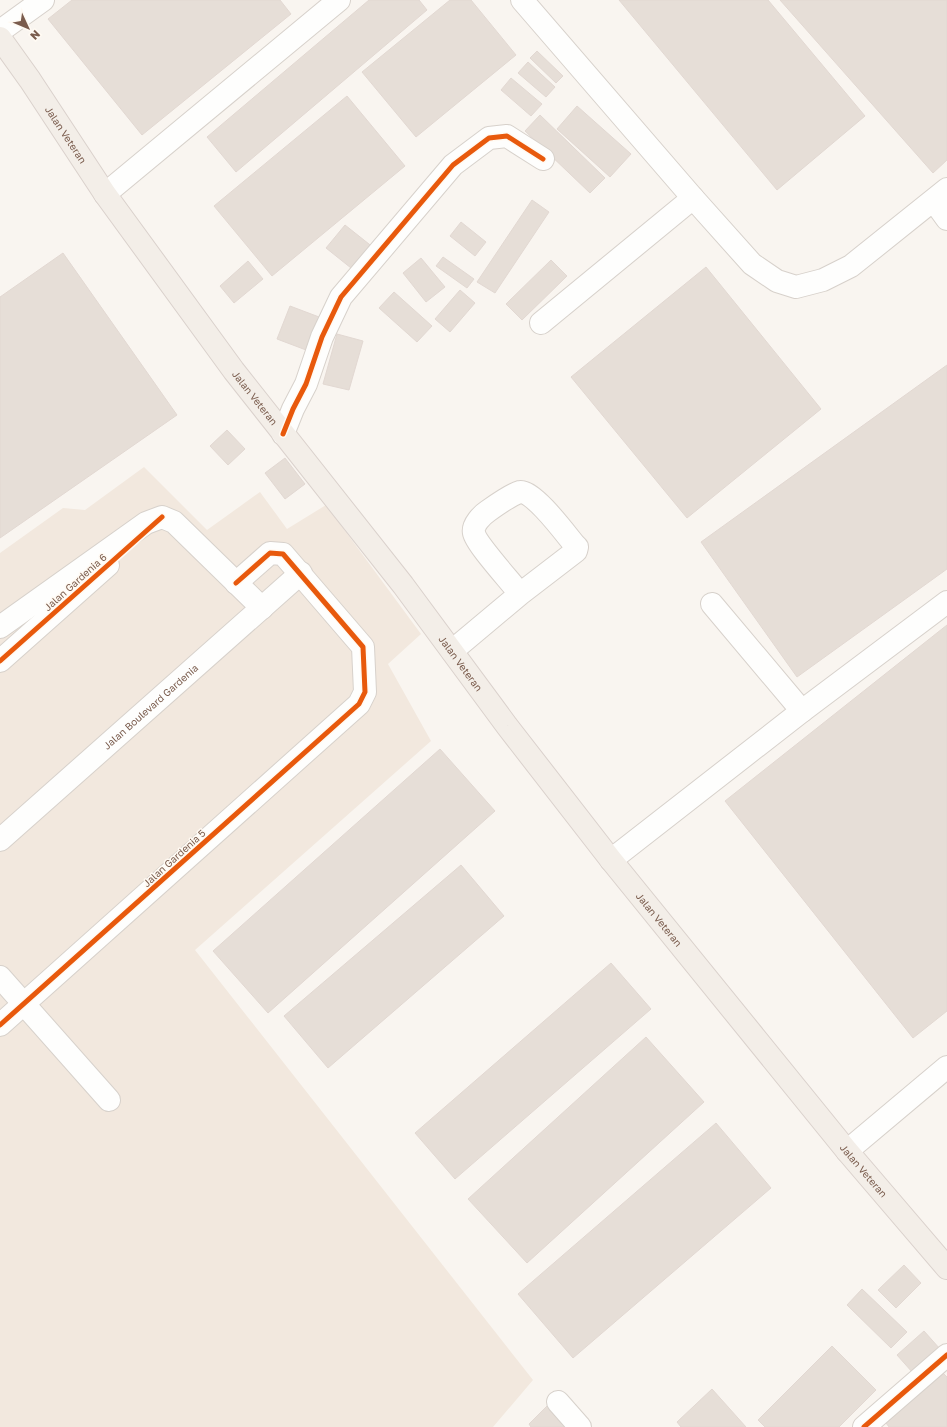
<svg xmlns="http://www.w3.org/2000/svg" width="947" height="1427" font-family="'Golos Text',sans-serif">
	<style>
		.residential { fill: #f2e8de }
		.building { fill: #e6ded7; stroke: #e2d8d2 }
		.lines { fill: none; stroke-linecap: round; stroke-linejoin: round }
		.minor-casing { stroke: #d7d1cb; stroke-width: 24 }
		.major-casing { stroke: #dad1cc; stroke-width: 24 }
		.minor { stroke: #fefefd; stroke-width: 22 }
		.major { stroke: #f3eee8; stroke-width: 22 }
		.cycleway-casing { stroke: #fffaf3; stroke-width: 8 }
		.cycleway { stroke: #e8590c; stroke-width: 5 }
		.labels { text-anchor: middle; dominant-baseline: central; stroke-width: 3; stroke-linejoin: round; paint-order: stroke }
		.street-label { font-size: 10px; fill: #7a5c4d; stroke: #fffaf3 }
	</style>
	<rect width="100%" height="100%" fill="#f9f5f0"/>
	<!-- residential -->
	<path class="residential" d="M144 467 207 530 260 492 287 529 326 505 421 634 388 664 431 741 195 950 533 1380 493 1427H0V553L63 508 85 510Z"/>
	<!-- building -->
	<g class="building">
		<path d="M72 0H280L291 14 142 135 48 19Z"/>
		<path d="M369 0H419L427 10 236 172 207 137Z"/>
		<path d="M450 0H471L516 55 416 137 362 72Z"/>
		<path d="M619 0H768L865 116 777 190Z"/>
		<path d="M780 0H947V160L933 173Z"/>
		<path d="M537 51 563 76 556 83 530 58Z"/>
		<path d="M528 62 555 87 546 97 518 73Z"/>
		<path d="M511 78 542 104 531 116 501 90Z"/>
		<path d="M347 96 405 166 272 276 214 206Z"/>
		<path d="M577 106 631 154 610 177 557 129Z"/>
		<path d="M540 115 605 178 590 193 525 131Z"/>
		<path d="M532 200 549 212 495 293 477 282Z"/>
		<path d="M461 222 486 242 475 256 450 236Z"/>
		<path d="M345 225 374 248 356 272 326 248Z"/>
		<path d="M63 253 177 415 0 538V297Z"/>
		<path d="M443 257 474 279 467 288 436 266Z"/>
		<path d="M421 258 445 287 426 302 403 273Z"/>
		<path d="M551 260 567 276 522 320 506 304Z"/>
		<path d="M248 261 263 279 234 303 220 286Z"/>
		<path d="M706 267 821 409 687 518 571 377Z"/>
		<path d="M460 290 475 303 450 332 435 319Z"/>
		<path d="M394 292 432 326 417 342 379 308Z"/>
		<path d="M290 306 327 320 314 353 277 339Z"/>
		<path d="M337 334 363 341 349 390 323 384Z"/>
		<path d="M947 365V569L797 677 701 542Z"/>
		<path d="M227 430 245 449 228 465 210 446Z"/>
		<path d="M285 458 305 484 285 499 265 473Z"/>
		<path d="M947 625V1011L913 1038 725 801Z"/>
		<path d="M440 749 495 811 268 1013 213 951Z"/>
		<path d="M461 865 504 916 328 1068 284 1016Z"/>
		<path d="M611 963 651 1009 455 1179 415 1133Z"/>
		<path d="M646 1037 704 1102 527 1263 468 1199Z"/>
		<path d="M716 1123 771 1188 573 1358 518 1294Z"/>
		<path d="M904 1265 921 1283 896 1308 878 1290Z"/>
		<path d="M862 1289 907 1332 891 1348 847 1305Z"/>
		<path d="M924 1331 940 1349 913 1373 897 1355Z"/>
		<path d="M832 1346 876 1390 839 1427H765L758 1420Z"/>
		<path d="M942 1372 947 1377V1427H889L886 1423Z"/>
		<path d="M712 1389 746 1427H681L677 1422Z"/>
		<path d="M549 1404 570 1427H531L529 1424Z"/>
	</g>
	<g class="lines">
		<!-- minor casing -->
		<g class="minor-casing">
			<g id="minor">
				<path d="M522 0 693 198 752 264 777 281 796 287 823 280 851 266 947 189"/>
				<path d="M0 31 43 0"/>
				<path d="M105 194 339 0"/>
				<path d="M934 201 947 219"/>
				<path d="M541 323 693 198"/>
				<path d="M283 434 293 409 306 384 322 337 341 297 453 165 489 138 507 136 543 159"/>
				<path d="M712 604 802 711"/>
				<path d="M0 627 146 523 162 517 174 522 262 608"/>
				<path d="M452 651 520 594 576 551 577 547 574 544C565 533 533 490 520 492 512 494 495 506 488 511 482 515 472 525 474 533 476 544 512 583 520 594"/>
				<path d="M0 661 108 565"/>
				<path id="s1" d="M0 840 301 573"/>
				<path d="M611 860 802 711 947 602"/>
				<path d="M0 977 109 1100"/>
				<path d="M0 1025 359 704 365 692 363 647 283 554 270 553 236 583"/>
				<path d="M847 1151 947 1067"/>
				<path d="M558 1402 580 1427"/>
				<path d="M864 1427 947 1355"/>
			</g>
		</g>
		<!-- major casing -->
		<g class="major-casing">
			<g id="major">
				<path id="s2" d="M0 38 30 80 105 194 234 371 403 585 507 726 611 860 847 1151 947 1268"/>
			</g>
		</g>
		<!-- minor -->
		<use href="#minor" class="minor"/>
		<!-- major -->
		<use href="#major" class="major"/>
		<!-- cycleway casing -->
		<g class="cycleway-casing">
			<g id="cycleway">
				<path d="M283 434 293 409 306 384 322 337 341 297 453 165 489 138 507 136 543 159"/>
				<path d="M0 661 162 517"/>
				<path d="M0 1025 359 704 365 692 363 647 283 554 270 553 236 583"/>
				<path d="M864 1427 947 1355"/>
			</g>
		</g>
		<!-- cycleway -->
		<use href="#cycleway" class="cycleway"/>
	</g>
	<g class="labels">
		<!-- street labels -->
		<g class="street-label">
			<text stroke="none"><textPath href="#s2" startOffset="117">Jalan Veteran</textPath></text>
			<text stroke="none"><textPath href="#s2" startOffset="441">Jalan Veteran</textPath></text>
			<text transform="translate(75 582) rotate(-42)">Jalan Gardenia 6</text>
			<text stroke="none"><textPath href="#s2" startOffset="777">Jalan Veteran</textPath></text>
			<text stroke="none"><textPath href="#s1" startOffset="201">Jalan Boulevard Gardenia</textPath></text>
			<text transform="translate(174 858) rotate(-42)">Jalan Gardenia 5</text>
			<text stroke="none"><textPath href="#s2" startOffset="1101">Jalan Veteran</textPath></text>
			<text stroke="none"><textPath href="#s2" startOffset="1425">Jalan Veteran</textPath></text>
		</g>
	</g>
	<!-- north arrow -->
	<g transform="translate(28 28) rotate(134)" stroke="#fffaf3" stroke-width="3" paint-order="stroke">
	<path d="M0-3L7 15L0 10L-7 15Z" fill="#7a5c4d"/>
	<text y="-6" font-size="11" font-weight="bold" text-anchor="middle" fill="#7a5c4d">N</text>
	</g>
</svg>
